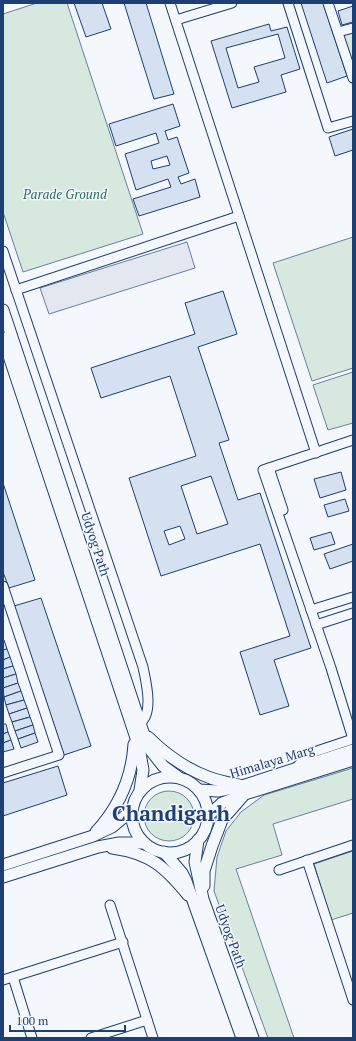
<svg xmlns="http://www.w3.org/2000/svg" width="356" height="1041" font-family="'PT Serif',serif">
	<style>
		.green { fill: #d7e8df; stroke: #687fa3 }
		.parking { fill: #e3e8f0; stroke: #687fa3 }
		.building { fill: #d5e0f0; stroke: #1d3f73; fill-rule: evenodd }
		.lines { fill: none; stroke-linecap: round; stroke-linejoin: round }
		.minor-casing { stroke: #1d3f73; stroke-width: 11 }
		.major-casing { stroke: #1d3f73; stroke-width: 13 }
		.minor { stroke: #f4f7fb; stroke-width: 9 }
		.major { stroke: #f4f7fb; stroke-width: 11 }
		.labels { text-anchor: middle; dominant-baseline: central; stroke-width: 3; stroke-linejoin: round; paint-order: stroke }
		.park-label { font-size: 13px; font-style: italic; fill: #2c6c60; stroke: #f4f7fb }
		.street-label { font-size: 13px; fill: #1d3f73; stroke: #f4f7fb }
		.town-label { font-size: 21px; font-weight: bold; fill: #1d3f73; stroke: #f4f7fb }
	</style>
	<rect width="100%" height="100%" fill="#f4f7fb"/>
	<!-- green -->
	<g class="green">
		<path d="M37 3H67L143 234 23 272 3 212V14Z"/>
		<path d="M353 31V62L351 63 342 35Z"/>
		<path d="M353 237V368L312 381 273 263Z"/>
		<path d="M353 372V423L328 430 313 385Z"/>
		<path d="M353 768V799L273 824 282 855 236 869 294 1038H268L214 891 217 857 226 831 241 812 264 795Z"/>
		<circle cx="169" cy="816" r="25"/>
		<path d="M353 851V913L331 920 314 864Z"/>
	</g>
	<!-- parking -->
	<path class="parking" d="M187 242 195 268 49 314 40 288Z"/>
	<!-- building -->
	<g class="building">
		<path d="M74 3H102L111 29 86 37Z"/>
		<path d="M124 3H146L174 94 154 99Z"/>
		<path d="M301 3H323L347 76 327 83Z"/>
		<path d="M353 6V22L342 25 338 11Z"/>
		<path d="M269 24 271 31 287 27 300 69 281 75 286 92 232 108 211 41ZM278 34 285 58 254 67 259 82 238 88 226 48Z"/>
		<path d="M173 104 180 126 165 131 168 140 177 137 189 173 178 177 181 184 195 179 200 197 139 216 133 199 171 187 168 179 136 190 125 154 159 143 156 133 116 146 109 124ZM167 156 170 165 153 169 151 161Z"/>
		<path d="M353 129V150L335 156 329 137Z"/>
		<path d="M223 291 237 334 198 347 229 440 219 443 238 500 260 493 311 648 274 660 289 706 260 715 240 652 290 636 260 544 161 576 129 478 196 456 170 376 101 398 91 368 195 334 185 303ZM211 476 228 524 197 534 181 486ZM180 526 185 539 169 545 164 531Z"/>
		<path d="M341 472 346 490 320 498 314 479Z"/>
		<path d="M3 483 35 580 9 588 3 572Z"/>
		<path d="M345 499 349 511 328 517 324 505Z"/>
		<path d="M331 532 335 544 314 550 310 538Z"/>
		<path d="M353 544V561L330 569 324 554Z"/>
		<path d="M41 598 91 746 64 755 14 606Z"/>
		<path d="M4 640 7 649 3 650V641Z"/>
		<path d="M7 649 10 657 3 660V650Z"/>
		<path d="M10 657 13 666 3 669V660Z"/>
		<path d="M13 666 16 674 3 678V669Z"/>
		<path d="M16 674 18 683 3 688V678Z"/>
		<path d="M18 683 21 691 4 697 3 688Z"/>
		<path d="M21 691 24 700 6 705 4 697Z"/>
		<path d="M24 700 27 708 9 714 6 705Z"/>
		<path d="M27 708 30 717 12 722 9 714Z"/>
		<path d="M30 717 33 725 15 731 12 722Z"/>
		<path d="M3 724H6L8 732 3 734Z"/>
		<path d="M33 725 35 733 18 739 15 731Z"/>
		<path d="M8 732 11 740 3 743V734Z"/>
		<path d="M35 733 38 742 21 748 18 739Z"/>
		<path d="M11 740 14 749 3 752V743Z"/>
		<path d="M58 766 67 795 3 816V783Z"/>
	</g>
	<g class="lines">
		<!-- minor casing -->
		<g class="minor-casing">
			<g id="minor">
				<path d="M170 3 316 453"/>
				<path d="M288 3 328 128 353 121"/>
				<path d="M328 3 353 78"/>
				<path d="M176 20 232 3"/>
				<path d="M338 32 353 28"/>
				<path d="M3 251 143 667C146 682 154 713 140 723"/>
				<path d="M16 290 239 216"/>
				<path d="M269 468 283 510"/>
				<path d="M3 586 59 755 3 773"/>
				<path d="M311 610 353 597"/>
				<path d="M316 625 353 613"/>
				<path d="M353 739 331 668 263 470 353 440"/>
				<path d="M296 768 306 757 311 753 353 739"/>
				<path d="M307 860 353 1000"/>
				<path d="M279 870 353 845"/>
				<path d="M110 905 153 1038"/>
				<path d="M13 977 32 1038"/>
				<path d="M3 980 123 942"/>
				<path d="M91 1038 147 1020"/>
			</g>
		</g>
		<!-- major casing -->
		<g class="major-casing">
			<g id="major">
				<path d="M3 310 148 747 163 766 178 777"/>
				<path d="M3 338 139 747 143 770 140 790"/>
				<path d="M148 737C166 755 184 768 208 777 218 781 229 783 239 785"/>
				<circle cx="170" cy="815" r="38"/>
				<path d="M199 790 218 791 242 786 353 750"/>
				<path d="M208 816 222 803 245 794 353 760"/>
				<path d="M96 832C119 807 132 778 134 744"/>
				<path d="M198 840 195 862 203 899 253 1038"/>
				<path d="M112 848C150 853 165 867 188 895"/>
				<path d="M164 852 182 873 186 881 242 1038"/>
				<path d="M3 865 93 836 112 827 131 811"/>
				<path d="M3 877 98 847 119 843H144"/>
				<path d="M204 886V871L212 846 222 820 243 796"/>
			</g>
		</g>
		<!-- minor -->
		<use href="#minor" class="minor"/>
		<!-- major -->
		<use href="#major" class="major"/>
	</g>
	<g class="labels">
		<!-- park labels -->
		<g class="park-label">
			<text x="65" y="194">Parade Ground</text>
		</g>
		<!-- street labels -->
		<g class="street-label">
			<text transform="translate(96 544) rotate(72)">Udyog Path</text>
			<text transform="translate(272 761) rotate(-17)">Himalaya Marg</text>
			<text transform="translate(231 936) rotate(70)">Udyog Path</text>
		</g>
		<!-- town labels -->
		<g class="town-label">
			<text x="171" y="813">Chandigarh</text>
		</g>
	</g>
	<!-- border -->
	<rect width="356" height="1041" fill="none" stroke="#1d3f73" stroke-width="8"/>
	<!-- scale -->
	<path d="M10 1025v6h115v-6" fill="none" stroke="#1d3f73" stroke-width="2"/>
	<text x="16" y="1025" font-size="12" fill="#1d3f73" stroke="#f4f7fb" stroke-width="3" paint-order="stroke">100 m</text>
</svg>
